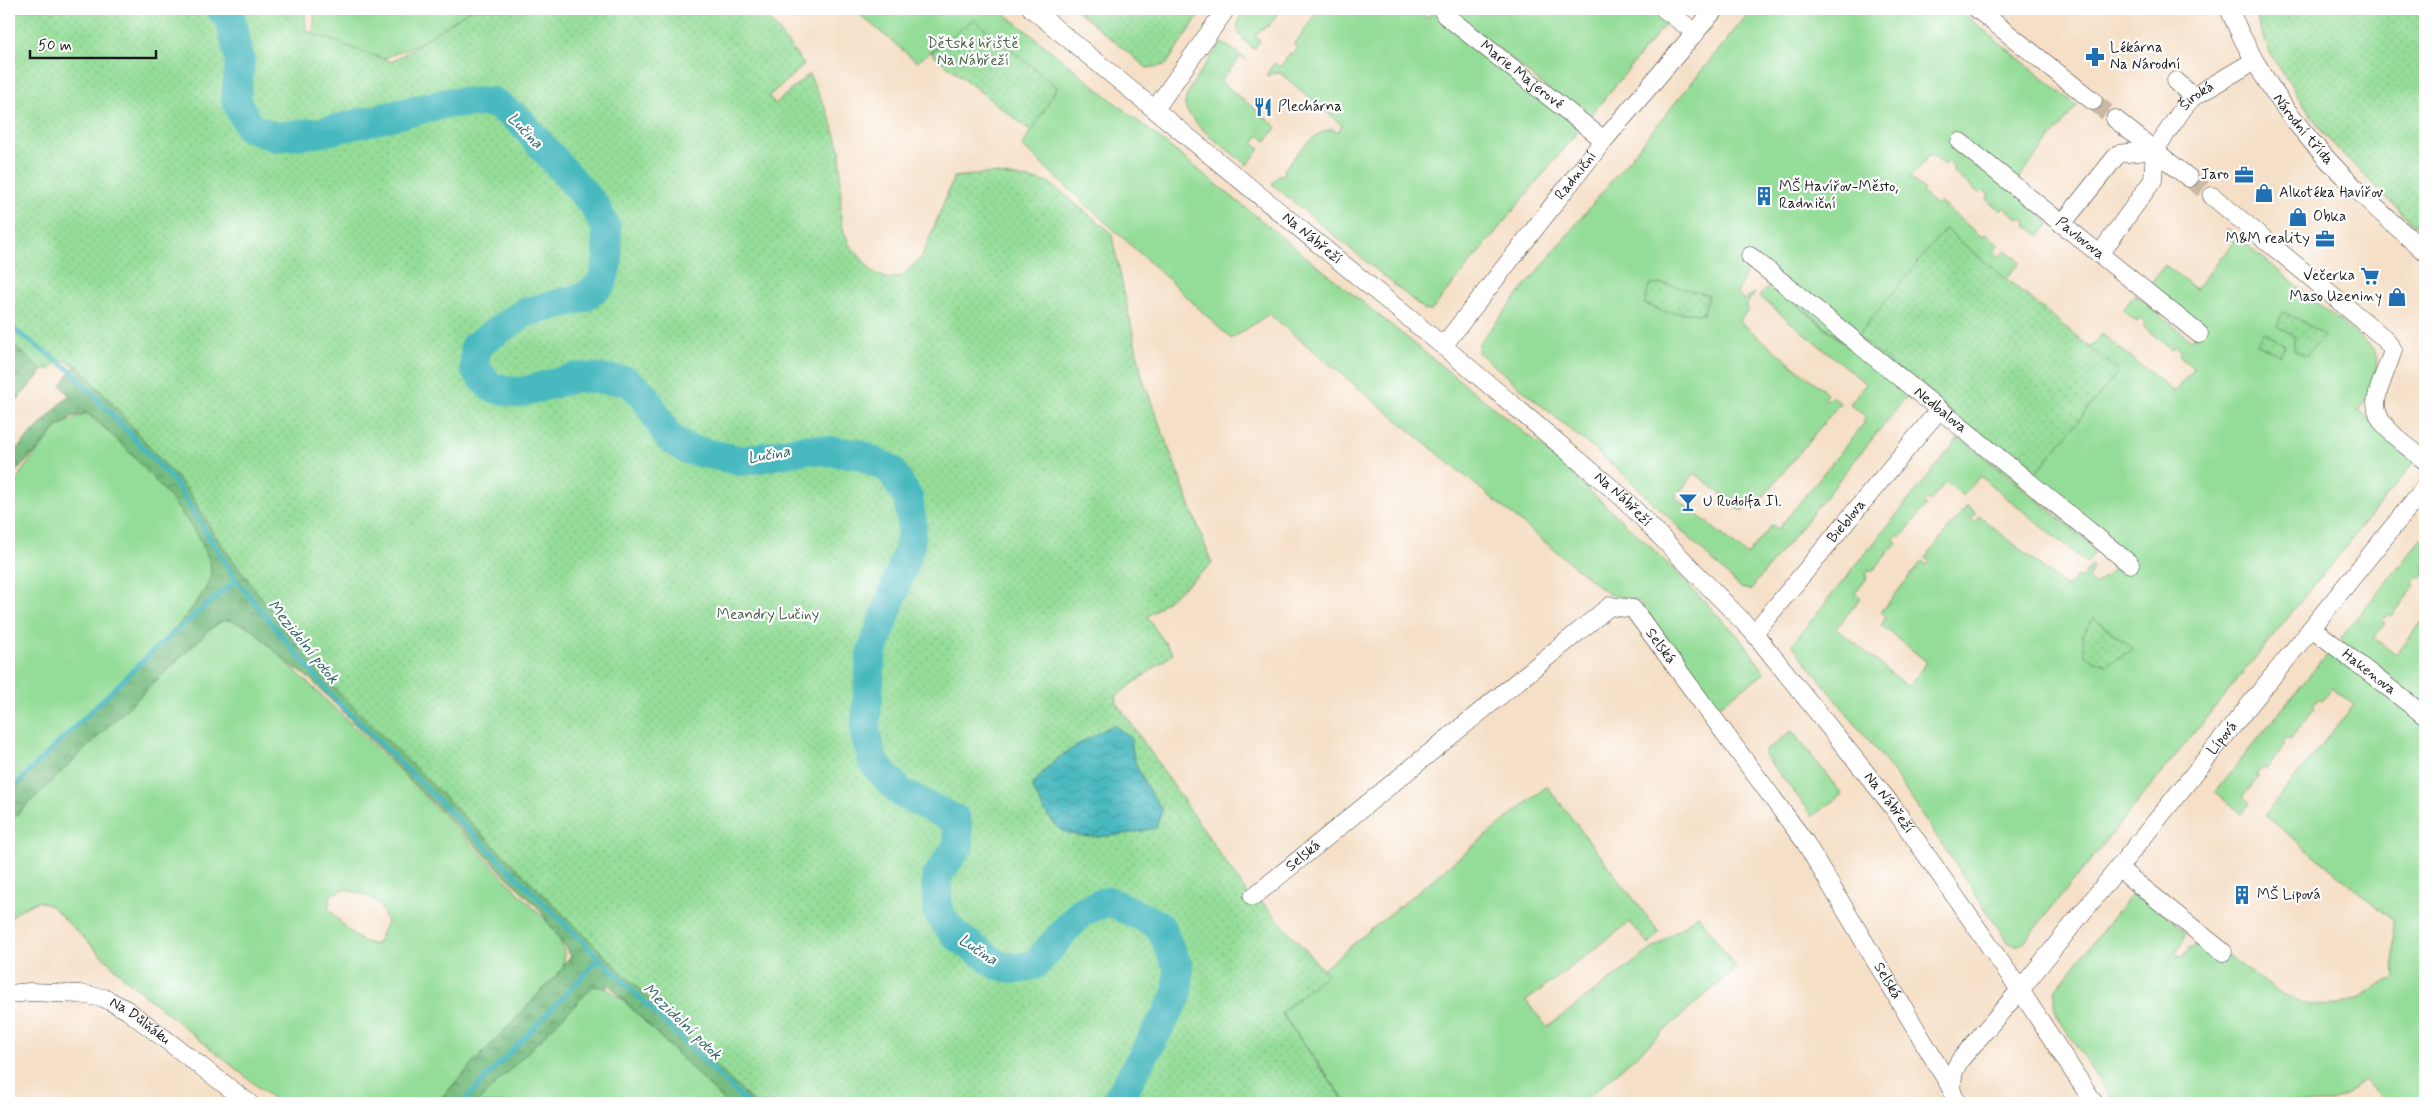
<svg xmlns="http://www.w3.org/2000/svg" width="2434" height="1112" font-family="Mynerve,sans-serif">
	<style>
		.green { fill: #94dd98; stroke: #587c5a; fill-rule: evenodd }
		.forest { fill: url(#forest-crowns); stroke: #4a6c4e }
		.park { fill: url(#park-dots); stroke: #587c5a }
		.water { fill: url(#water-waves); stroke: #336a6e }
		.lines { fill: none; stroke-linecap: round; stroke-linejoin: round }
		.stream { stroke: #4ab9c0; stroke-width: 5 }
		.river { stroke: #4ab9c0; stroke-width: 30 }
		.minor-tunnel { stroke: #cab8a4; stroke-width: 18; stroke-dasharray: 18 9; stroke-linecap: butt }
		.minor-casing { stroke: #3d3936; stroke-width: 19 }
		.minor { stroke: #fff; stroke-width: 18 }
		.labels { text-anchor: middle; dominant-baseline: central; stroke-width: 4.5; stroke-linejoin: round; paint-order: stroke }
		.park-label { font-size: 15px; fill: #466047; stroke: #fff }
		.poi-label { font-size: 15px; fill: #1c1c1c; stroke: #fff; text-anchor: start }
		.street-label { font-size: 15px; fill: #1c1c1c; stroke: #fff }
		.water-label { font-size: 16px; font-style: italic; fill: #316366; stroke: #fff }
	</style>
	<defs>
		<pattern id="forest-crowns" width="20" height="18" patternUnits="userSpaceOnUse" patternTransform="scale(1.25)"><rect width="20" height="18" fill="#77bc80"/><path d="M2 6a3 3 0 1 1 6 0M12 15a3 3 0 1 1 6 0" fill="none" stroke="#619868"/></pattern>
		<pattern id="park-dots" width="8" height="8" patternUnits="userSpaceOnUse" patternTransform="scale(1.25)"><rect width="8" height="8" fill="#94dd98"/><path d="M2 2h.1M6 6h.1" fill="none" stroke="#7fbd82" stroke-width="1.8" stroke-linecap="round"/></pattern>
		<pattern id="water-waves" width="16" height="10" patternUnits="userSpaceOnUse" patternTransform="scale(1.25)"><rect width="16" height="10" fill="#4ab9c0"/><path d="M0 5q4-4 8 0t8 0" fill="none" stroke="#409ea4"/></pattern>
	</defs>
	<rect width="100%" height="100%" fill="#fff"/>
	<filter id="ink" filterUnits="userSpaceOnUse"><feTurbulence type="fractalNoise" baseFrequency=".02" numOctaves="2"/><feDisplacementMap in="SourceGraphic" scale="10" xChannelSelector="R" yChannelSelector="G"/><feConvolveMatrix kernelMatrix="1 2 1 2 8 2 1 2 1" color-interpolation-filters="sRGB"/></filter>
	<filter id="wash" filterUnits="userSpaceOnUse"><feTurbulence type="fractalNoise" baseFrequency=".0096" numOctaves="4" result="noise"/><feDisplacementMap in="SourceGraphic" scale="20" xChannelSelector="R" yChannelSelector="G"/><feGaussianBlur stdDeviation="1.12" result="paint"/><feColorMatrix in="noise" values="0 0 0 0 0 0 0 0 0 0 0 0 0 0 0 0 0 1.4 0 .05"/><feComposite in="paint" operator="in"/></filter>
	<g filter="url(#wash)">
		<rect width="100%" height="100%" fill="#f5dfc6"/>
		<!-- green -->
		<g class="green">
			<path d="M315 9H498L336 79 312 50Z"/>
			<path d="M853 9H999L1541 446 1655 551 1743 641 1765 673 1717 707 1639 601 1608 594 1269 314 1231 339 1169 280 1022 146 1057 87 973 20 917 62Z"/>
			<path d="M1245 9H1281L1268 27 1266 26 1263 30 1261 29 1255 37 1260 41 1254 49C1237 35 1232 29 1245 9Z"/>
			<path d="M1322 9H1419L1418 11 1428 18 1434 10 1580 129 1431 311 1425 310 1272 184 1280 174 1282 176 1285 172 1284 170C1295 156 1313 132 1332 129L1338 132 1342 125 1279 72 1266 76 1274 63 1280 67 1290 53 1293 54 1297 48 1294 45 1316 13 1318 14Z"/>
			<path d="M1451 9H1654L1668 21 1586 121Z"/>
			<path d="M1752 9H1958L2077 106 2017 180 2049 224 2040 236 2026 225 2027 222 2022 218 2019 219 2004 207 2001 211 1987 200 1989 194 1983 191 1980 194 1952 171 1954 167 1948 162 1945 165 1930 154 1910 178 1924 190 1922 193 1936 205 1939 202 1982 237 1985 234 1999 245 1993 252 1999 257 2006 250 2020 262 2005 279 2090 348 2102 334 2174 392 2189 374 2190 375 2193 368 2179 355 2182 352 2176 346 2172 350 2144 327 2146 323 2140 318 2137 322 2123 310 2135 294 2191 340 2195 336 2169 304 2172 300 2148 286 2165 265 2196 289 2234 242 2224 234 2228 229 2375 350C2384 367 2368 394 2359 410L2413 456 2416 460 2023 943C2018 946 2012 946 2007 941L1892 770 1794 647 1793 643 1958 439 1963 440 2092 545 2095 552 2087 563 1980 476 1963 496 1946 482 1930 501 1927 499 1923 503 1926 506 1901 537 1898 535 1894 539 1897 542 1872 572 1869 570 1866 574 1868 577 1855 593 1861 598 1836 628 1908 687 1927 662 1881 625 1886 617 1881 612 1922 561 1927 565 1930 562 1925 558 1967 506 1976 513 1971 519 1975 522 1979 516 2067 587 2077 576 2081 579 2091 566 2093 568 2088 579 2095 585 2115 569 2123 567 1749 265 1737 294 1744 300 1755 293 1745 306 1749 309 1739 321 1827 393 1824 398 1827 400 1831 396 1840 403 1754 508 1748 504 1742 511 1695 473 1675 497 1747 555 1772 525 1778 529 1865 422 1863 421 1866 417 1850 404 1866 384 1759 296 1767 288 1775 286 1907 396 1750 590 1741 588 1629 479 1478 352 1479 343Z"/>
			<path d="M1221 43 1229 47 1247 60 1241 56 1220 81 1277 127 1266 141 1259 135 1253 143 1260 149 1247 165C1233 153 1184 121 1185 103 1187 87 1211 58 1221 43Z"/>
			<path d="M86 413C117 433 210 534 211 569 212 587 192 607 182 621L9 795V498L21 472 57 427Z"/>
			<path d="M2425 534V574L2421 579 2418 576 2413 583 2415 586 2391 616 2388 614 2382 621 2385 623 2374 638 2396 655 2425 618V711L2340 639Z"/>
			<path d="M230 620 251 628 407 778 554 929C561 943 567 952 563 968L436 1103H278L131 984 51 906 38 901 19 910 9 920V822L209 630 222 621ZM345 889C368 896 379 897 387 922L377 944C358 946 340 921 328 908L331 895Z"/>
			<path d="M2331 649 2400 702 2397 706 2400 709 2404 705 2425 722V1103H2384L2365 1080 2332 1103H2114L2059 1019C2054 1010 2053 1000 2055 990L2137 887 2185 932 2184 940 2175 953 2182 958 2189 949 2197 945C2221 943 2263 985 2288 997 2303 1005 2324 1005 2340 1004 2361 1002 2376 983 2395 978L2393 920 2265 815 2354 705 2332 688 2321 701 2318 699 2313 706 2315 708 2290 739 2287 737 2282 743 2285 745 2266 769 2263 767 2256 775 2259 777 2243 797 2250 803 2241 814 2215 792Z"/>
			<path d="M1792 731 1842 794 1813 816 1763 753Z"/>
			<path d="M1547 786 1659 932 1649 945 1630 922 1526 1001 1547 1027 1698 915 1736 968 1582 1103H1347L1281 1012 1330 963Z"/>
			<path d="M594 986 604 987 621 998 726 1103H477Z"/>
		</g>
		<!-- forest -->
		<g class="forest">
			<path d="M9 306 63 348 9 409Z"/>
			<path d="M79 360 772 1103H726L609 985 606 988 594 986 477 1103H436L563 968 565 963 571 956 539 909 310 679 280 656 251 628 230 620 222 621 209 630 9 822V795L182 621C192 607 212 587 211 569 209 533 116 433 86 413L72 417 57 427 41 447 9 478V457L69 395 61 385Z"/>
		</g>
		<!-- park -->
		<g class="park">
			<path d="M9 9H305L306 31 392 62 471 9H762L804 65 769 96 775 104 809 74 831 120 840 150 841 223 849 244 872 271 887 279 902 276 922 257 954 177 991 173 1048 182 1111 232 1143 380 1212 564 1147 617 1173 654 1116 696 1117 703 1248 895 1261 901 1327 974 1281 1013 1346 1103H754L318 672 217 539 190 493 79 366 62 360 50 369 44 370 9 342Z"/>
			<path d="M1075 9H1203L1166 65 1147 68Z"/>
			<path d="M2253 9H2425V233L2407 218 2326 137 2271 55Z"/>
			<path d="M973 19 1057 87 1032 132 931 53Z"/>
			<path d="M1945 229 2119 371 2032 478 1857 336Z"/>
			<path d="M1665 284 1709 295 1703 314 1665 312 1645 304 1649 285Z"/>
			<path d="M2283 312 2302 321 2324 336 2306 356 2294 350V336L2277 326Z"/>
			<path d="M2264 332 2285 345 2280 355 2257 344Z"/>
			<path d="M2093 618 2134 649 2106 665 2094 661 2085 654 2082 635Z"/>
		</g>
		<!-- water -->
		<path class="water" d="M1113 725 1132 738C1130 762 1148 790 1162 809L1156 828C1133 833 1086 843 1064 831 1048 822 1040 802 1032 787 1049 758 1084 741 1113 725Z"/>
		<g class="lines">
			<!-- stream -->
			<g class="stream">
				<path d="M9 326 70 370 174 481 236 580 331 695 747 1103"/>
				<path d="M9 791 154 650 236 580"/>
				<path d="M462 1103 599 959"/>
			</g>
			<!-- river -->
			<path class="river" d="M221 9 230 17 240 61 236 100 249 127 276 137 323 132 447 103 493 102 519 120 594 205 606 228 608 259 602 283 585 297 524 313 475 346V369L491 387 518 393 578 377 627 381 644 395 668 437 686 449 742 461 807 449 858 454 890 469 908 498 912 524 910 546 871 655 865 733 874 764 901 793 956 820 959 844 936 878 938 912 954 934 998 965 1017 969 1036 964 1081 912 1108 901 1159 925 1179 969 1177 996 1116 1103"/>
		</g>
	</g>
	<g filter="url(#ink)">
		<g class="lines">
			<!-- minor-tunnel -->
			<g class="minor-tunnel">
				<path d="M2093 101 2115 119"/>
				<path d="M2189 178 2212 196"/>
			</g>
			<!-- minor casing -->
			<g class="minor-casing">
				<g id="minor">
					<path id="s1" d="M1032 9 1443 346 1622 497 1754 633 1893 807 2020 990 2094 1103"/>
					<path id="s2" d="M1442 9 1445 15 1604 140"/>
					<path d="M1664 9 1696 33"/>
					<path d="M1977 9 2093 101"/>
					<path id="s3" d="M2229 9C2274 115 2341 178 2425 252"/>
					<path d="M2176 81 2193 97"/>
					<path d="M1155 109 1226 9"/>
					<path d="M2115 119 2189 178"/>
					<path id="s4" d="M1960 142 2199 334"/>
					<path d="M2212 196 2384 338 2393 350C2389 365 2377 388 2376 403 2376 428 2409 446 2425 461"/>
					<path d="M2062 224 2118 154 2155 150"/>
					<path id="s5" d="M2100 254 2153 180 2155 150 2184 107 2193 97 2254 61"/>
					<path id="s6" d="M1750 256 2130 564"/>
					<path id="s7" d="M1443 346 1604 140 1715 9"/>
					<path id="s8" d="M2312 628 2425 716"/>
					<path id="s9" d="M1754 633 1939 410"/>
					<path d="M2118 868 2223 952"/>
					<path id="s10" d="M1253 897 1610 606 1633 609 1805 842 1951 1088 1956 1103"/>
					<path id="s11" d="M9 994 30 992 80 994 104 998 127 1010 249 1103"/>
					<path id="s12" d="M1951 1088 1954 1071 1960 1060 2020 990 2425 487"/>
				</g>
			</g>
			<!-- minor -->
			<use href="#minor" class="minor"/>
		</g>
	</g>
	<!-- icons -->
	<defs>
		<g id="pharmacy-bare" transform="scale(1.5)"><path d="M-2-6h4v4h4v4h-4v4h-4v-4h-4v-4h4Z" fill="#1f6fb2" stroke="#fff" stroke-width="2.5" paint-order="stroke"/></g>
		<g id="restaurant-bare" transform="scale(1.5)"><path d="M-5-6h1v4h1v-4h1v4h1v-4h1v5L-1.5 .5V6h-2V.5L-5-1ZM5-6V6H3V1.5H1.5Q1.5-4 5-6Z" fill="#1f6fb2" stroke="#fff" stroke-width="2.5" paint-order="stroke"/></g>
		<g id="office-bare" transform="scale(1.5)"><path d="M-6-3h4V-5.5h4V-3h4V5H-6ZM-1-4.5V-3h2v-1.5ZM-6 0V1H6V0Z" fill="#1f6fb2" stroke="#fff" stroke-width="2.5" paint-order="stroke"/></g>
		<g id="shop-bare" transform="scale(1.5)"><path d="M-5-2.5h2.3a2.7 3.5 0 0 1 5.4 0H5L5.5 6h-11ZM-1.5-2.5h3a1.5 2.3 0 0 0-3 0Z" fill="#1f6fb2" stroke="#fff" stroke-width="2.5" paint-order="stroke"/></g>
		<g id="building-bare" transform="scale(1.5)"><path d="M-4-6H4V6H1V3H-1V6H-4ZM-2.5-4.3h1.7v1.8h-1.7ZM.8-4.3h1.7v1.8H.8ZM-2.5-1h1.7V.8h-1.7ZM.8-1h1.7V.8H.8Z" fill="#1f6fb2" stroke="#fff" stroke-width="2.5" paint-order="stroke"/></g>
		<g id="supermarket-bare" transform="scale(1.5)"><path d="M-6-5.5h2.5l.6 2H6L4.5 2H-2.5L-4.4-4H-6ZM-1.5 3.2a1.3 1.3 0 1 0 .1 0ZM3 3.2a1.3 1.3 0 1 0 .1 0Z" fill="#1f6fb2" stroke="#fff" stroke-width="2.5" paint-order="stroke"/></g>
		<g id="bar-bare" transform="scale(1.5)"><path d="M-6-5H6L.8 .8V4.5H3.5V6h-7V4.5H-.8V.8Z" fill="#1f6fb2" stroke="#fff" stroke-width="2.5" paint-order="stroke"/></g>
	</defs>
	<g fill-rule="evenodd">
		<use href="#pharmacy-bare" x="2095" y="57"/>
		<use href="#restaurant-bare" x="1263" y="107"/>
		<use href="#office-bare" x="2244" y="175"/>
		<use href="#shop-bare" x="2264" y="193"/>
		<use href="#building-bare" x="1764" y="196"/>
		<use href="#shop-bare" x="2298" y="217"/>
		<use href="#office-bare" x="2325" y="239"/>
		<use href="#supermarket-bare" x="2370" y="276"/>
		<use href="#shop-bare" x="2397" y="297"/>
		<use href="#bar-bare" x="1688" y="502"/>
		<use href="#building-bare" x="2242" y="895"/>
	</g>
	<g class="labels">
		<!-- park labels -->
		<g class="park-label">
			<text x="973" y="44">Dětské hřiště<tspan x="973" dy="17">Na Nábřeží</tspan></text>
			<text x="768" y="615">Meandry Lučiny</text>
		</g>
		<!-- poi labels -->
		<g class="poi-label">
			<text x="2110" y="48">Lékárna<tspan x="2110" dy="17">Na Národní</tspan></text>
			<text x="1278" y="107">Plechárna</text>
			<text x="2229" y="175" text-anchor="end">Jaro</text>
			<text x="1779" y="187">MŠ Havířov-Město,<tspan x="1779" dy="17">Radniční</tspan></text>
			<text x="2279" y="193">Alkotéka Havířov</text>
			<text x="2313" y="217">Obka</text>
			<text x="2310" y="239" text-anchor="end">M&amp;M reality</text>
			<text x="2355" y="276" text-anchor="end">Večerka</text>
			<text x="2382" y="297" text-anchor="end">Maso Uzeniny</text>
			<text x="1703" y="502">U Rudolfa II.</text>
			<text x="2257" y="895">MŠ Lipová</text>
		</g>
		<!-- street labels -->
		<g class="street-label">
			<text stroke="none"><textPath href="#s2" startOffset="104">Marie Majerové</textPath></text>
			<text stroke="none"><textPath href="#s5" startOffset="190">Široká</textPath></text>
			<text stroke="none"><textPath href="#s3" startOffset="142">Národní třída</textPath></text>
			<text stroke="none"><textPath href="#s7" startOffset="216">Radniční</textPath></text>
			<text stroke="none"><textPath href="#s4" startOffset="154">Pavlovova</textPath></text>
			<text stroke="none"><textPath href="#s1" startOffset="362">Na Nábřeží</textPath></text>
			<text stroke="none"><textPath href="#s6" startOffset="245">Nedbalova</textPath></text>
			<text stroke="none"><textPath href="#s1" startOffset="768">Na Nábřeží</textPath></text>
			<text stroke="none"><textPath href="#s9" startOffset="145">Bieblova</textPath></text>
			<text stroke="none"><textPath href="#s10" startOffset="530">Selská</textPath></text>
			<text stroke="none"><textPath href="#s8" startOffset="72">Hakenova</textPath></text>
			<text stroke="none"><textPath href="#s12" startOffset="445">Lípová</textPath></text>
			<text stroke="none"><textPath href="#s1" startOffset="1172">Na Nábřeží</textPath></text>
			<text stroke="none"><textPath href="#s10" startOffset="65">Selská</textPath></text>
			<text stroke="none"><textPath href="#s10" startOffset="935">Selská</textPath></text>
			<text stroke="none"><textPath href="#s11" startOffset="138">Na Důlňáku</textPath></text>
		</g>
		<!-- water labels -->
		<g class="water-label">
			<text transform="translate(525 131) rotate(45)">Lučina</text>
			<text transform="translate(769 455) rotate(-10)">Lučina</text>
			<text transform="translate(303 642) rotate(51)">Mezidolní potok</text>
			<text transform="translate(978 950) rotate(33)">Lučina</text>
			<text transform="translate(682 1022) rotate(44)">Mezidolní potok</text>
		</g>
	</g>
	<!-- margin -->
	<rect width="2434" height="1112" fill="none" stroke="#fff" stroke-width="30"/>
	<!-- scale -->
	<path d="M30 50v8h126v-8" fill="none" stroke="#1c1c1c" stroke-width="2.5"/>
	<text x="38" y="50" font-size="15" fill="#1c1c1c" stroke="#ffffff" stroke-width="4" paint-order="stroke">50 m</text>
</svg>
